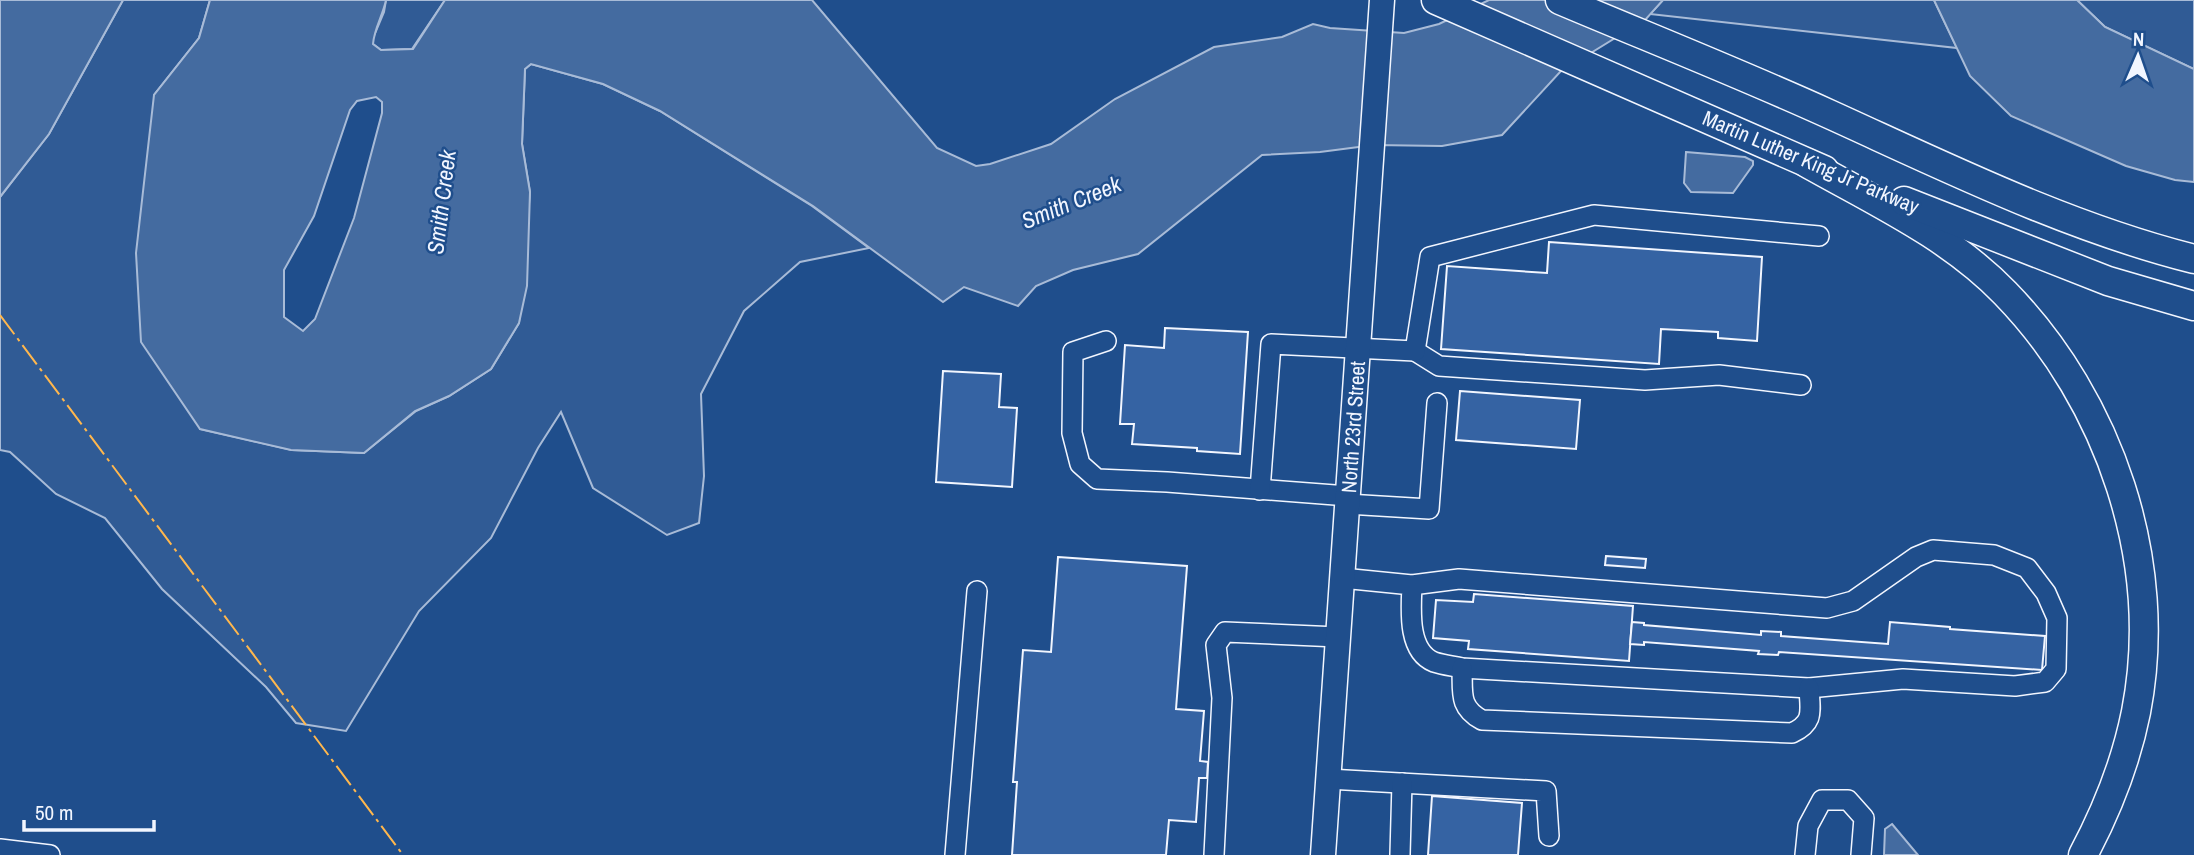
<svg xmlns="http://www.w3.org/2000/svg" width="2194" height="855" font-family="'Archivo Narrow',sans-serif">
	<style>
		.built { fill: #305b95; stroke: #a8bbd7; stroke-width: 2 }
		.water { fill: #446ba0; stroke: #a8bbd7; stroke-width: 2; fill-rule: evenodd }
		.building { fill: #3563a3; stroke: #f2f6ff; stroke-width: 2 }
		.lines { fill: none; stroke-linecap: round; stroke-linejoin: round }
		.minor-casing { stroke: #f2f6ff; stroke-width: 22 }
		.major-casing { stroke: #f2f6ff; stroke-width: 27 }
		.highway-casing { stroke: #f2f6ff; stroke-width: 31 }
		.minor { stroke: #1f4e8c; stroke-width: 19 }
		.major { stroke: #1f4e8c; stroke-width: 24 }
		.highway { stroke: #1f4e8c; stroke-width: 28 }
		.power { stroke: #ffb74d; stroke-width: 2; stroke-dasharray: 24 5 3.5 5; stroke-linecap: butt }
		.labels { text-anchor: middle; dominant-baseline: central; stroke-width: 5; stroke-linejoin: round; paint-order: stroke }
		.street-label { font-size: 21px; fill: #f2f6ff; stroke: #1f4e8c }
		.water-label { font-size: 23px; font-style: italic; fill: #f2f6ff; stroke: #1f4e8c }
	</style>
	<rect width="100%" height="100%" fill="#1f4e8c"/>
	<!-- built -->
	<g class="built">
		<path d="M123 0H210L199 38 154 95 200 429 292 450 364 453 416 411 449 396 491 369 519 323 530 192 522 144 525 69 531 64 603 84 660 111 812 206 869 248 800 262 744 311 701 394 704 476 699 523 667 535 593 488 561 412 538 448 491 538 419 611 346 731 296 723 266 687 162 589 105 518 56 494 10 452 0 450V197L49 134Z"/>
		<path d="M386 0H445L412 49 381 50 373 44V38L384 12Z"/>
		<path d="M1663 0H1934L1957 48 1650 14Z"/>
		<path d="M2077 0H2194V69L2105 27Z"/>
	</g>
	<!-- water -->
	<g class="water">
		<path d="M0 0H123L49 134 0 197Z"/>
		<path d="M210 0H386C383 15 374 29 373 44L381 50 413 49 445 0H812L937 148 976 166 990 164 1051 144 1115 99 1214 47 1282 37 1313 24 1330 28 1404 33 1439 24 1489 0H1663L1646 19 1560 72 1502 135 1442 146 1374 145 1320 152 1262 155 1138 254 1073 270 1036 286 1018 306 964 287 943 302 813 206 660 111 603 84 531 64 525 69 522 144 530 192 527 286 519 323 491 369 449 396 415 411 364 453 291 450 200 429 141 342 136 253 154 95 199 38ZM376 97 382 102V113L354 218 315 319 303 331 284 317V270L314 216 350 110 357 101Z"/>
		<path d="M1934 0H2077L2105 27 2194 69V182L2175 180 2126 166 2011 116 1970 76Z"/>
		<path d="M1686 152 1745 157 1753 161V165L1733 193 1691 192 1684 183Z"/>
		<path d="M1892 824 1918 855H1884L1885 829Z"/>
	</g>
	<!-- building -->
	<g class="building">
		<path d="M1549 242 1762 257 1757 341 1718 338V332L1661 329 1659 364 1441 349 1447 266 1547 273Z"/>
		<path d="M1165 328 1248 332 1240 454 1197 451V448L1132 444 1134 424H1120L1125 345 1164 348Z"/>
		<path d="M943 371 1001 374 999 407 1017 408 1012 487 936 482Z"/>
		<path d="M1460 391 1580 400 1576 449 1456 440Z"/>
		<path d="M1606 556 1646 559 1645 568 1605 565Z"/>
		<path d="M1058 557 1187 566 1176 709 1204 711 1200 761 1208 762 1207 778H1199L1196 822 1169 820 1166 855H1012L1017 782H1013L1023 650 1051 652Z"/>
		<path d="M1474 594 1633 606 1629 661 1468 649 1469 641 1433 638 1436 600 1473 602Z"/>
		<path d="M1632 622 1644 623V625L1761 635V631L1781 632V636L1888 644 1890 622 1950 627V629L2045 636 2042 670 1779 652 1778 655 1758 654 1759 651 1644 642V645L1630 644Z"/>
		<path d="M1432 796 1522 803 1518 855H1428Z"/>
	</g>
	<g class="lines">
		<!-- minor casing -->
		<g class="minor-casing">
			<g id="minor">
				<path d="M1106 341 1073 352 1072 433 1080 464 1097 479 1167 482 1348 496"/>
				<path d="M1415 351 1439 366 1645 380 1719 375 1801 385"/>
				<path d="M1260 490 1271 344 1415 351 1430 257 1594 215 1819 236"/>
				<path d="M1347 504 1429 509 1437 403"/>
				<path d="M1342 578 1412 585 1459 579 1827 608 1853 601 1916 557 1933 550 1994 555 2027 568 2046 593 2057 618 2056 669 2045 682 2015 686 1903 679 1809 688 1462 668C1453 666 1443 665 1434 662 1407 651 1411 609 1412 585"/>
				<path d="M1462 668C1463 692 1458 707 1482 720L1792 733C1815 722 1810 711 1809 688"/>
				<path d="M1328 779 1546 791 1549 836"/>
				<path d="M0 849 50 855"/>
				<path d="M1400 854 1402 783"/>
				<path d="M955 855 977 591"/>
				<path d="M1214 855 1222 698 1216 645 1225 632 1338 637"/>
				<path d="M1805 855 1808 826 1822 800H1848L1864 818 1861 855"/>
			</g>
		</g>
		<!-- major casing -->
		<g class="major-casing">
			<g id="major">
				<path id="s1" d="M1323 855 1382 0"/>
			</g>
		</g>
		<!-- highway casing -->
		<g class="highway-casing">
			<g id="highway">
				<path d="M1436 0 1824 170"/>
				<path d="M1560 0C1650 38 1741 74 1829 114 1948 168 2067 227 2194 259"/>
				<path d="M1807 163C1876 202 1950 236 2005 293 2110 401 2165 562 2136 712 2126 762 2107 810 2083 855"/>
				<path d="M1904 201 2108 281 2194 306"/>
			</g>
		</g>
		<!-- minor -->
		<use href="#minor" class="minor"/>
		<!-- major -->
		<use href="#major" class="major"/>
		<!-- highway -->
		<use href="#highway" class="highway"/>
		<!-- power -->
		<path class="power" d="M0 315 403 855"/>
	</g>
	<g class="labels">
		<!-- street labels -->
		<g class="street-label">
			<text transform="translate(1811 162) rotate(23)">Martin Luther King Jr Parkway</text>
			<text stroke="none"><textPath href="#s1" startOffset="429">North 23rd Street</textPath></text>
		</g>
		<!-- water labels -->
		<g class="water-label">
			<text transform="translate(441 202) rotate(-83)">Smith Creek</text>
			<text transform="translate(1071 202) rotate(-22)">Smith Creek</text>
		</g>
	</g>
	<!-- north arrow -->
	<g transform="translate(2138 56) rotate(2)" stroke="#1f4e8c" stroke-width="5" paint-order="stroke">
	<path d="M0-5L12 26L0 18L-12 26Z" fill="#f2f6ff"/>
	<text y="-10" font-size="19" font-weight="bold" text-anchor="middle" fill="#f2f6ff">N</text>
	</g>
	<!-- scale -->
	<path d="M24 820v10h130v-10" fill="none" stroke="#f2f6ff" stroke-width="3.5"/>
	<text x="35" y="820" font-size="21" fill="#f2f6ff" stroke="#1f4e8c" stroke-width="5" paint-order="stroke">50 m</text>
</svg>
